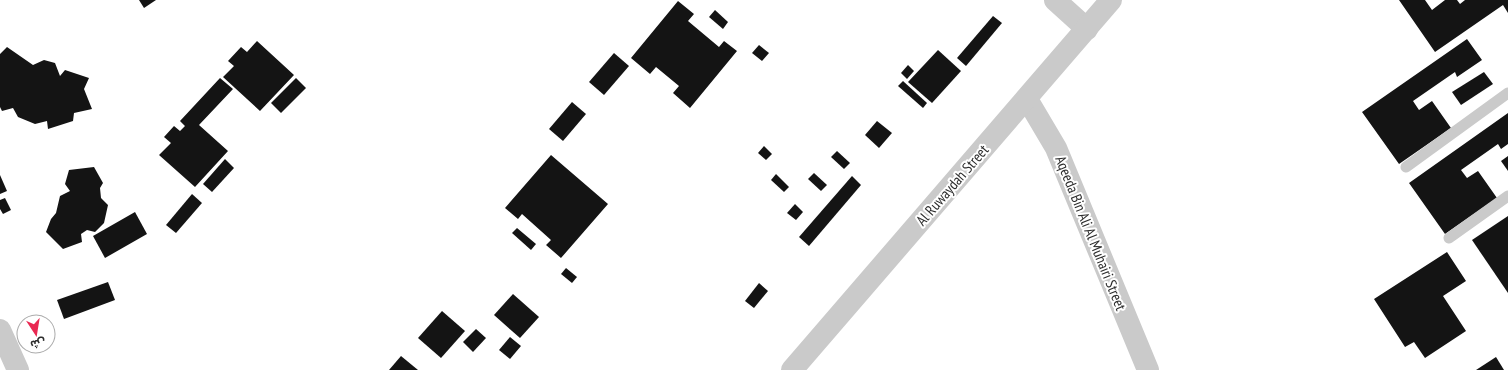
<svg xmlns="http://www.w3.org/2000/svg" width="1508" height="370" font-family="'PT Sans Narrow','Noto Sans Arabic',sans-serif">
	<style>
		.building { fill: #141414 }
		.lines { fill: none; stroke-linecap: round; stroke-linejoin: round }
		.service { stroke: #cacaca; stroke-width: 11 }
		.minor { stroke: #cacaca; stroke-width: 22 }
		.labels { text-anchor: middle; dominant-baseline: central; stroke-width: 4; stroke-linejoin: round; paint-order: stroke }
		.street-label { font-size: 15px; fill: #2d2d2d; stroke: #fff }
	</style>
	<rect width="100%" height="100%" fill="#fff"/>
	<!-- building -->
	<g class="building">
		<path d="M139 0H156L144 8Z"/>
		<path d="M1399 0H1425L1432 10 1445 0H1457L1460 4 1465 0H1508V13L1503 5 1435 52Z"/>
		<path d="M678 1 694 14 688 21 719 47 724 41 737 51 690 108 673 93 679 86 656 67 650 74 631 58Z"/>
		<path d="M715 10 728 22 723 29 709 17Z"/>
		<path d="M993 16 1002 23 966 66 957 58Z"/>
		<path d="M1467 39 1482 60 1457 77 1455 72 1413 101 1419 110 1432 101 1451 128 1399 164 1362 112Z"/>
		<path d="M257 41 294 75 260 111 223 77 234 66 228 61 241 47 247 52Z"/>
		<path d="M759 45 769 53 762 61 752 53Z"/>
		<path d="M7 47 33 65 44 60 55 63 60 76 65 70 89 78 84 89 92 109 74 113 73 121 48 129 47 121 35 124 18 117 13 108 2 111 0 107V54Z"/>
		<path d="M938 50 961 71 932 103 908 82Z"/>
		<path d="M614 53 629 66 604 95 589 82Z"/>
		<path d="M908 65 914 71 907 79 901 73Z"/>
		<path d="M1484 72 1493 84 1461 105 1452 92Z"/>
		<path d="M220 78 233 89 199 125 228 151 195 187 159 155 171 143 164 137 174 126 180 131 185 126 180 121Z"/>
		<path d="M296 78 306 88 281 113 271 103Z"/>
		<path d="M903 81 927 103 923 108 898 86Z"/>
		<path d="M572 102 586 114 563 141 549 129Z"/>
		<path d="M1508 113V144L1501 149 1498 144 1461 170 1467 178 1478 171 1497 198 1445 234 1409 183Z"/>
		<path d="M877 121 892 133 879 148 865 135Z"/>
		<path d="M764 146 772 154 766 160 758 153Z"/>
		<path d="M837 151 850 163 844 169 831 157Z"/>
		<path d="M551 155 608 204 561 258 546 245 551 240 522 214 518 219 505 208Z"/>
		<path d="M1508 156V171L1501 161Z"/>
		<path d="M225 159 234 168 212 192 203 184Z"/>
		<path d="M94 167 103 183 100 188 101 198 108 205 104 223 95 232 87 230 81 234 82 242 63 249 46 232 51 219 56 213 60 196 70 191 65 184 69 170Z"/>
		<path d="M814 173 827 185 821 191 808 179Z"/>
		<path d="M776 174 789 187 784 192 771 180Z"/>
		<path d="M0 175 7 191 0 194Z"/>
		<path d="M852 176 861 185 809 246 799 237Z"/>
		<path d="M192 194 202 203 176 233 166 225Z"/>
		<path d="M5 198 11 210 3 214 0 209V200Z"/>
		<path d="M795 204 803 212 796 220 787 213Z"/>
		<path d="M135 212 147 234 105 258 93 236Z"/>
		<path d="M1508 216V293L1472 240Z"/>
		<path d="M517 228 536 244 531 250 512 233Z"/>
		<path d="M1447 252 1466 281 1443 296 1466 331 1425 358 1414 342 1405 347 1374 299Z"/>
		<path d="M566 268 577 277 572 283 561 274Z"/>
		<path d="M108 282 115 300 64 319 57 300Z"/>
		<path d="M759 283 768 291 754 308 745 301Z"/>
		<path d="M513 294 539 317 520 338 494 315Z"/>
		<path d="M442 311 465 331 441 358 418 338Z"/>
		<path d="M476 329 486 338 473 352 463 342Z"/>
		<path d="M510 337 521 346 510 359 499 350Z"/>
		<path d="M401 356 418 370H389Z"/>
		<path d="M1496 357 1504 370H1476Z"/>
	</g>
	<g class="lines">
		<!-- service -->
		<g class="service">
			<path d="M1406 167 1508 93"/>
			<path d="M1449 238 1508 196"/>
		</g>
		<!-- minor -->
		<g class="minor">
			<path d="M1055 0 1087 29"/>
			<path d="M1027 99 1056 148 1148 370"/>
			<path d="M0 330 18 370"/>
			<path d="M792 370 1111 0"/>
		</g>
	</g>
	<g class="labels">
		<!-- street labels -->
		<g class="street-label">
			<text transform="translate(952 185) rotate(-49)">Al Ruwaydah Street</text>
			<text transform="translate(1091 233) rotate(68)">Aqeeda Bin Ali Al Muhairi Street</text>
		</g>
	</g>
	<!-- north arrow -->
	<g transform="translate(36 334) rotate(168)"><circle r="19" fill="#ffffff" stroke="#ababab"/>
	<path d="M0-3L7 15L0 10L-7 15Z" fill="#e92952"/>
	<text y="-6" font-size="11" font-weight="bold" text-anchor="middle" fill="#2d2d2d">ش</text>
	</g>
</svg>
